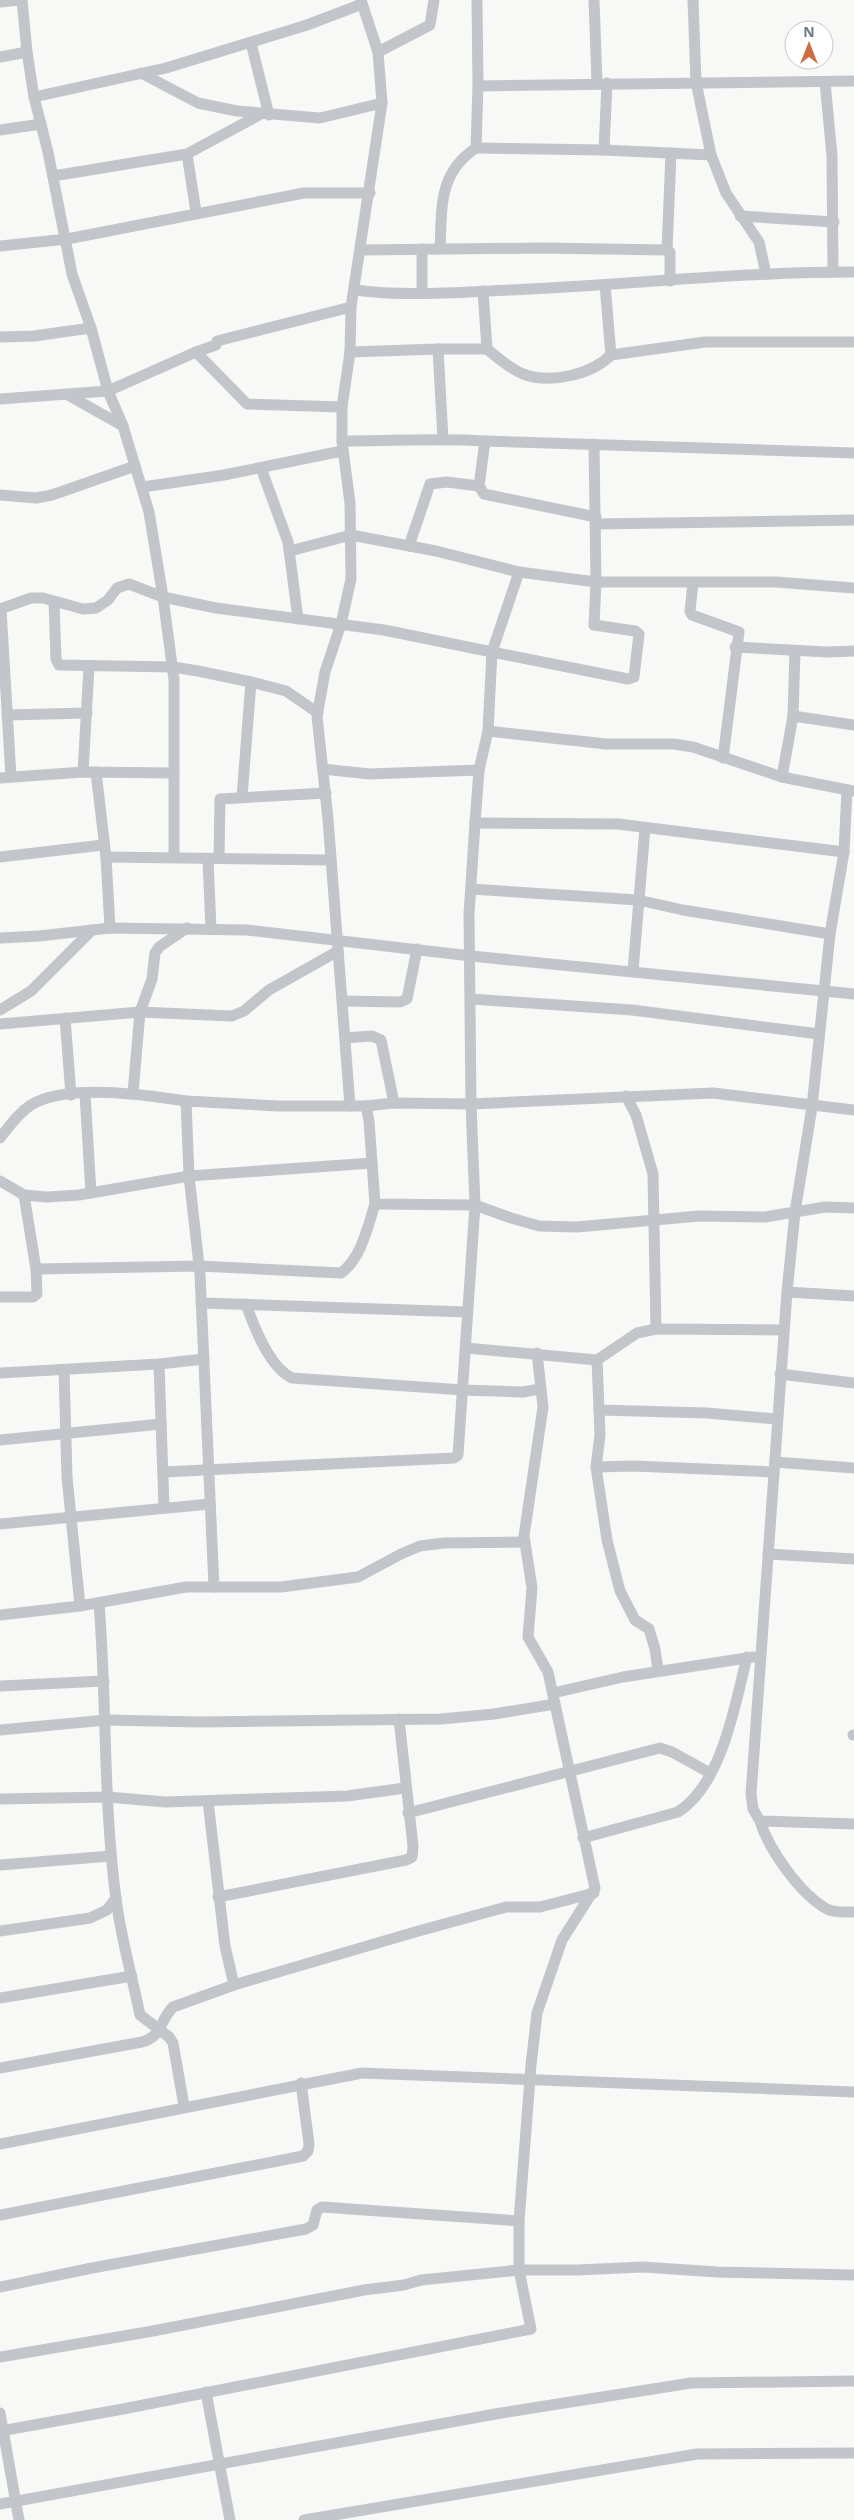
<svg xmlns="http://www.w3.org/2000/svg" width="854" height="2520" font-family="'Noto Sans',sans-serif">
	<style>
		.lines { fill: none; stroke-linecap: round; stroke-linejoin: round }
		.minor { stroke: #c2c5c9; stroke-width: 11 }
	</style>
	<rect width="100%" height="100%" fill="#f8f8f7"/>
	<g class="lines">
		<!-- minor -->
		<g class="minor">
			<path d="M22 0 27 52 34 97 48 152 72 274 91 328 108 391 123 426 149 512 163 597 174 680V857"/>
			<path d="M361 0 378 52"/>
			<path d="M477 0 478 86"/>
			<path d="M594 0 597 83"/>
			<path d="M693 0 696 82 711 155 726 193 759 242 766 274"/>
			<path d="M0 2 19 0"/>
			<path d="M251 43 269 115"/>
			<path d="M0 57 27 52"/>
			<path d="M141 73 198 103 237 111 320 118 382 103"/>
			<path d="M825 82 832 156 833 272"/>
			<path d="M34 97 166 68 307 25 362 4"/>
			<path d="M0 130 41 124"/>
			<path d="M476 148 604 150 607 83"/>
			<path d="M604 150 711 155"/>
			<path d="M187 154 196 212"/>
			<path d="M53 176 187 154 261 114"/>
			<path d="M740 216 834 222"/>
			<path d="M0 246 67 239 304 193H370"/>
			<path d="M422 249V292"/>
			<path d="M440 249C442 208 438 173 476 148L478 86 854 81"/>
			<path d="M361 250 544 248 667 250"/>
			<path d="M670 281V252L667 250 671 153"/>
			<path d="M605 285 611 355 705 342H854"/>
			<path d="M355 290C405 297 459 292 510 290 625 285 739 272 854 272"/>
			<path d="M0 337 34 336 91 328"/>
			<path d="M438 349H487L483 291"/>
			<path d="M487 349C498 358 510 369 523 374 550 384 591 375 611 355"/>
			<path d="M196 352 216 345 217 341 351 307"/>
			<path d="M350 352 438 349 443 439"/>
			<path d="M68 395 123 426"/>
			<path d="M0 399 108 391 196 352 247 404 342 407"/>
			<path d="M342 441C390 441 437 438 485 441L479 486 484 494 596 517"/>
			<path d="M485 441 854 453"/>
			<path d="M594 444 596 582H776L854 588"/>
			<path d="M261 468 288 542 298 619"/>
			<path d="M143 487 224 475 342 451"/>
			<path d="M0 495 36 498 52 495 135 466"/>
			<path d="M596 524 854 520"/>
			<path d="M409 546 430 484 447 482 479 486"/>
			<path d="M290 551 351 535 436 551 519 572"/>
			<path d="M519 572 596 582 594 625 635 631 639 634 634 677 628 679 492 652Z"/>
			<path d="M693 583 690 611 692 615 739 632 723 758"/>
			<path d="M54 602 56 659 59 665 173 667 198 671 251 682 286 691 318 713"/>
			<path d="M0 609 31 598H43L83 609 96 608 108 600 117 588 129 584 163 597 216 608 384 630 492 652 488 731 479 770 475 823 469 914 471 1104 475 1205 458 1455 454 1458 163 1472"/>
			<path d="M1 609 11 777"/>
			<path d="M735 647 827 652 854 651"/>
			<path d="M7 715 87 713"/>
			<path d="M793 716 854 725"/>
			<path d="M488 731 606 744H674L693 747 782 777 853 791"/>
			<path d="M323 769 369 774 479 770"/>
			<path d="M83 772 89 667"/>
			<path d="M96 772 106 857 110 928"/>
			<path d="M782 777 793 716 795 651"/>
			<path d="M0 778 83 772 174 773"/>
			<path d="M847 790 844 852 830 934 812 1107 795 1212 787 1292 751 1794 753 1809 760 1821 854 1824"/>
			<path d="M242 797 251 682"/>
			<path d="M475 823 618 824 844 852"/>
			<path d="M0 857 103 845"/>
			<path d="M106 857 331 860"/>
			<path d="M219 858 220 799 326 793"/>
			<path d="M208 859 211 929"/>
			<path d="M471 889 638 900 683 910 830 934"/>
			<path d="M0 938 39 936 110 928 247 930 471 956 854 994"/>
			<path d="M633 971 645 828"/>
			<path d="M471 999 632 1010 819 1034"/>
			<path d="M343 1001 400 1002 407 999 417 949"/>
			<path d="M0 1010 31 991 92 930"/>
			<path d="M65 1018 71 1095"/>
			<path d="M0 1024 140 1012 232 1016 244 1011 269 990 338 951"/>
			<path d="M345 1038 372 1036 381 1040 394 1103"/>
			<path d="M133 1093 140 1012 152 979 155 953 159 947 187 928"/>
			<path d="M85 1094 91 1193"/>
			<path d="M626 1096 636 1115 653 1174 656 1329"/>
			<path d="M350 1106 328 819 317 716 325 672 341 624 351 579 350 503 342 441V407L350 352 351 307 382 103 378 52 430 25 434 0"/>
			<path d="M366 1106 369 1121 375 1204 475 1205 511 1218 539 1226 577 1227 699 1216 765 1217 825 1207 854 1208"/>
			<path d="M0 1138C9 1127 18 1113 31 1105 66 1083 147 1095 186 1101"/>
			<path d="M0 1181 24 1195 47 1197 79 1195 189 1176 372 1163"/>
			<path d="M36 1269 199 1266 341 1273C361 1259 368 1226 375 1204"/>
			<path d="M787 1292 854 1296"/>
			<path d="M0 1297H33L37 1294 36 1269 24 1195"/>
			<path d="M201 1303 467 1312"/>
			<path d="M246 1304C254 1327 269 1367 292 1378L463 1390 523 1392 540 1389"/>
			<path d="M466 1348 597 1360 637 1333 656 1329 783 1330"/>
			<path d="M597 1360 600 1435 596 1467 607 1540 620 1591 635 1620 649 1629 655 1649 658 1670"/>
			<path d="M159 1364 164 1507"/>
			<path d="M64 1370 67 1477 80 1606"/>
			<path d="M0 1373 159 1364 204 1359"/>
			<path d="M780 1374 854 1383"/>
			<path d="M599 1410 707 1413 776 1419"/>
			<path d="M0 1440 161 1424"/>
			<path d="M775 1462 854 1468"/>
			<path d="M596 1467 634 1466 774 1472"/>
			<path d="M0 1524 210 1504"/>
			<path d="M768 1554 854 1559"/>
			<path d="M214 1587 200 1274 189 1176 186 1101 278 1106H366L394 1103 471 1104 713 1093 854 1110"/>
			<path d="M99 1603C107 1702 103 1801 116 1899 121 1938 132 1976 140 2015L169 2037 173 2043 184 2106"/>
			<path d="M0 1615 80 1606 186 1587H281L358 1577 401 1554 420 1546 444 1543 525 1542"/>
			<path d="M0 1686 104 1681"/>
			<path d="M553 1693 623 1677 753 1657"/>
			<path d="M0 1730 106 1720 199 1722 441 1719 494 1714 555 1704"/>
			<path d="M853 1735H854"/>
			<path d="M0 1799 108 1797 165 1802 347 1796 405 1788"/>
			<path d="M208 1801 225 1946 234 1985"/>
			<path d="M408 1813 660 1748 672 1752 710 1773"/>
			<path d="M760 1821C769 1850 800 1894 827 1909 834 1913 846 1912 854 1912"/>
			<path d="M583 1838 678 1812C722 1784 735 1705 747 1657"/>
			<path d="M0 1865 111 1856"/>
			<path d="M218 1897 406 1860 412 1857 413 1846 399 1719"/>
			<path d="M0 1931 90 1918 107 1910 116 1898"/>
			<path d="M0 1998 132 1976"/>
			<path d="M0 2068 142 2042C163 2036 159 2021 173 2007L234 1985 415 1932 506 1907H540L594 1893"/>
			<path d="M0 2144 362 2073 854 2092"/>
			<path d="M0 2215 303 2156 308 2151 309 2144 301 2083"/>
			<path d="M0 2287 92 2268 306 2229 313 2225 317 2210 322 2207 519 2221"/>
			<path d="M0 2357 153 2331 364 2290 404 2285 421 2280 519 2270H577L643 2267 717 2272 854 2275"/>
			<path d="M206 2392 230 2520"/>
			<path d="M0 2413 19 2520"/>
			<path d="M0 2431 123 2409 531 2329 519 2270V2221L531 2065 537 2013 562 1940 595 1888 548 1672 528 1637 532 1588 524 1536 543 1407 537 1353"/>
			<path d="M0 2504 501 2413 691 2383 854 2381"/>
			<path d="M304 2520 697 2454 854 2453"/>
		</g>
	</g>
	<!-- north arrow -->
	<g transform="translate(809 45)"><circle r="24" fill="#ffffff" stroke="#c4c9ce"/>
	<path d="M0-4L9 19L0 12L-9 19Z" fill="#ce6d41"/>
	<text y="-8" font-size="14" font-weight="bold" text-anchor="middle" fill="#6b7784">N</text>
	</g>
</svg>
